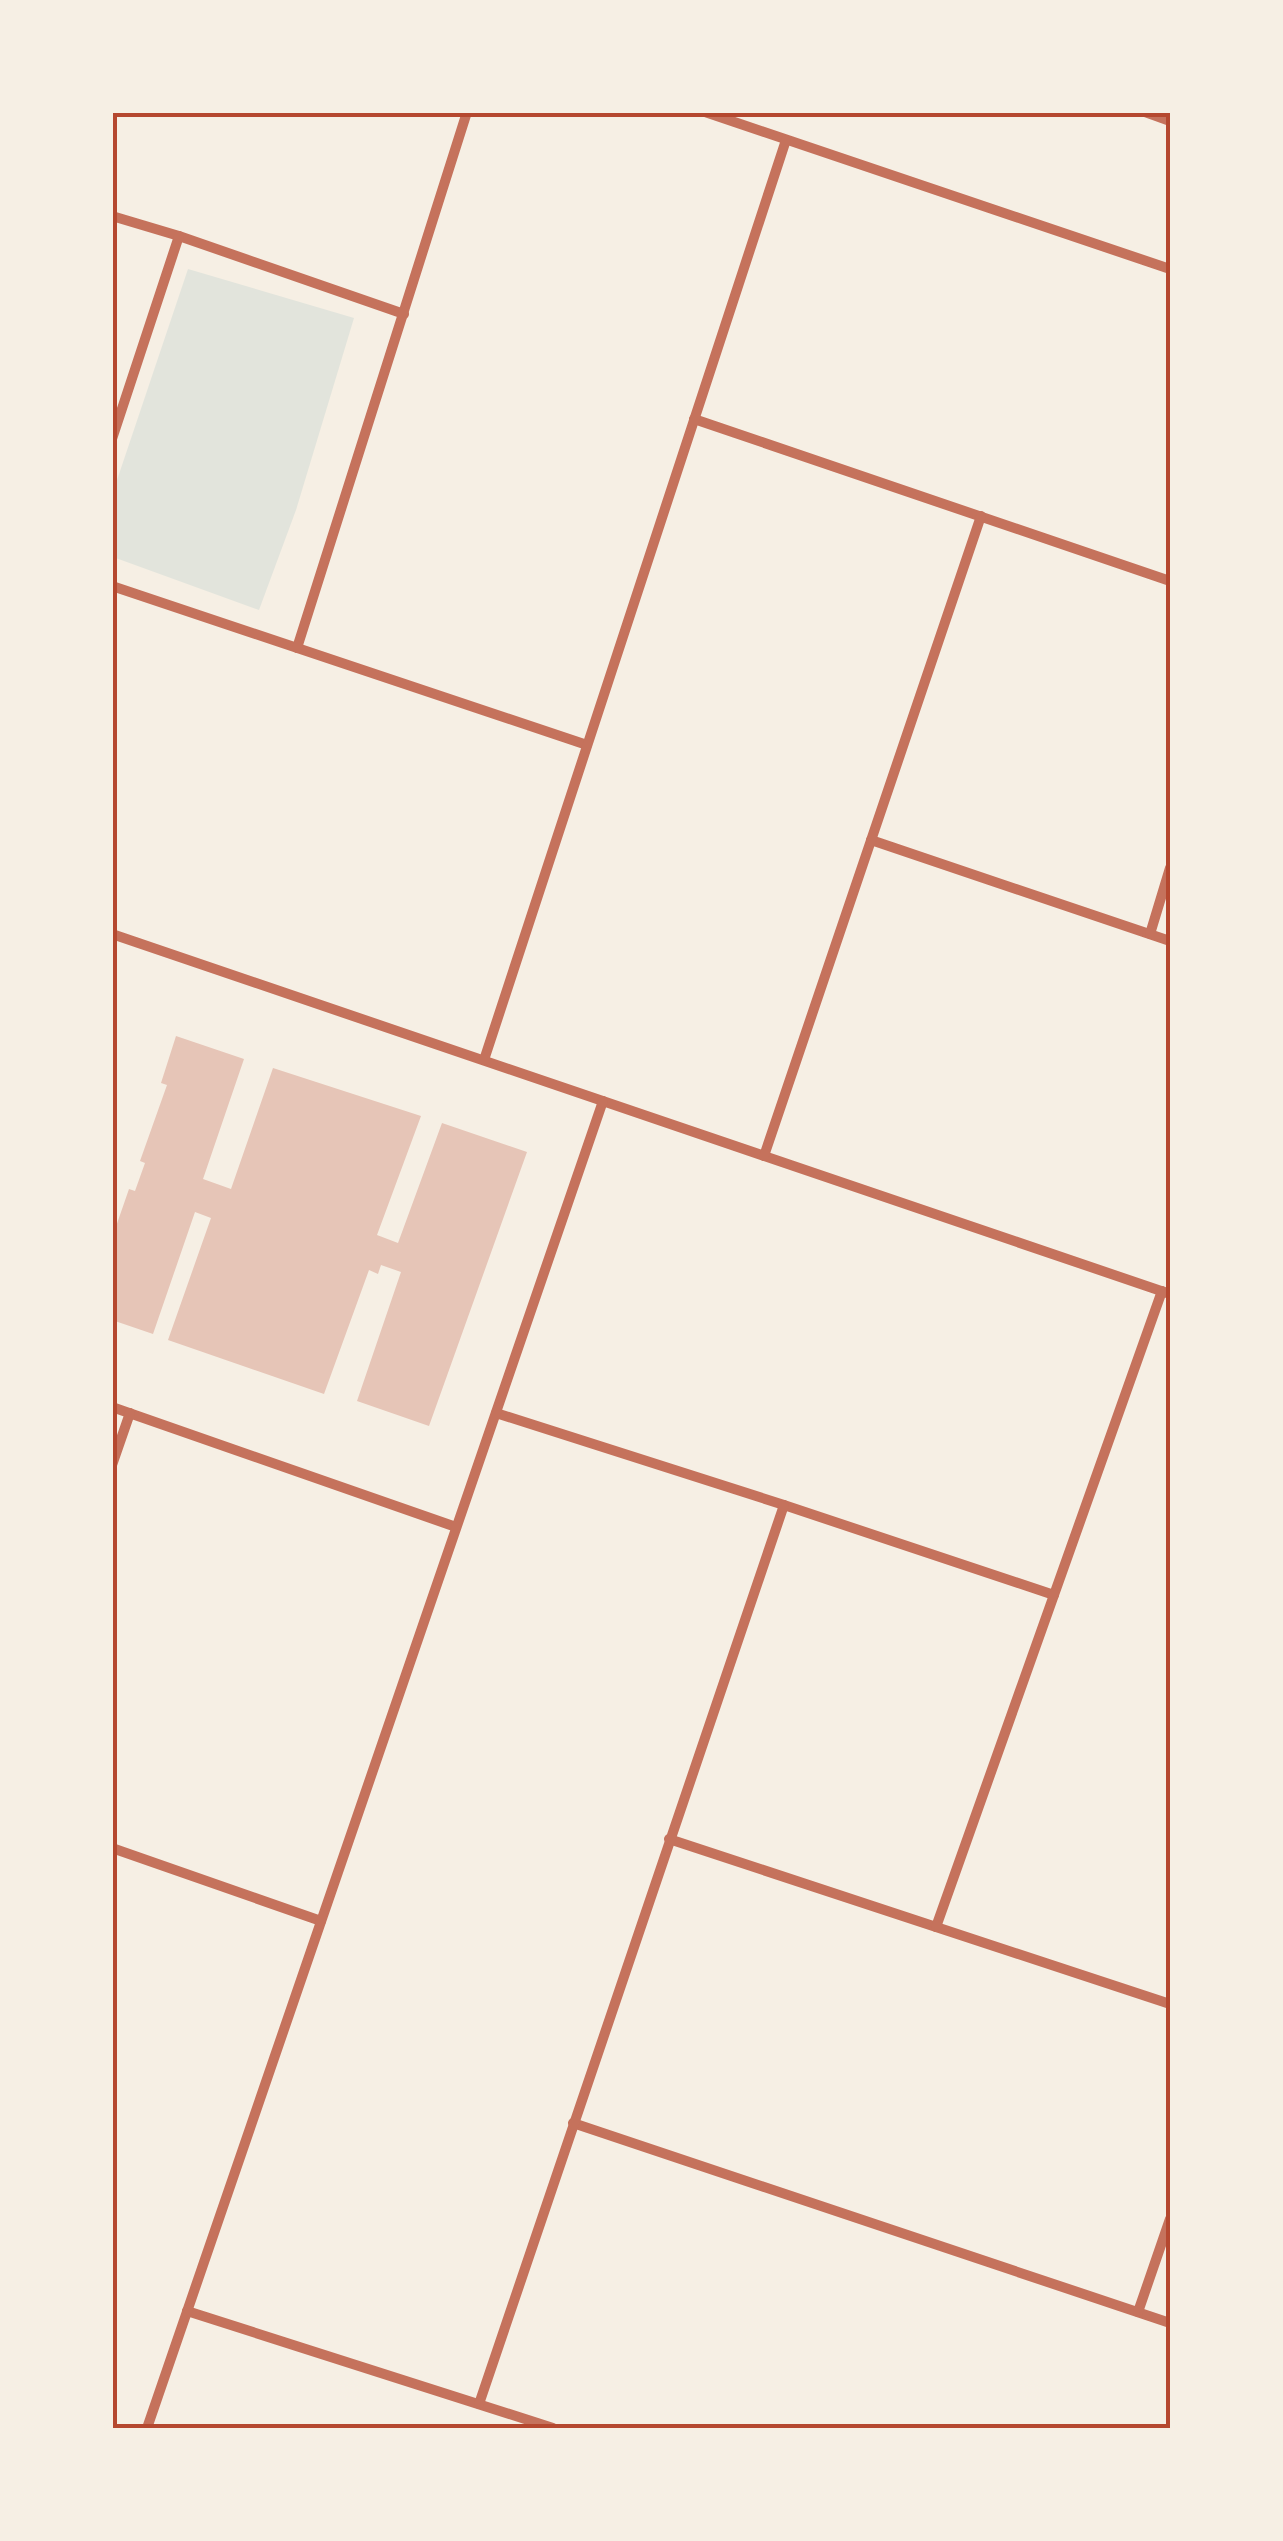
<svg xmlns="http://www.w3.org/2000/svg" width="1283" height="2541" font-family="'Alegreya Sans',sans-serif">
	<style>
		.green { fill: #e2e4dc }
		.building { fill: #e6c5b7 }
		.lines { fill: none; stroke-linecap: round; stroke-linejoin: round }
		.minor { stroke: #c5725c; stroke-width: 10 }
		.neatline { fill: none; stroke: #b5482f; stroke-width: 4 }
	</style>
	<rect width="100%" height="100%" fill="#f6efe4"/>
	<!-- green -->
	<path class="green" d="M188 269 354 318 296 510 259 610 113 557V492Z"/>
	<!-- building -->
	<path class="building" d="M176 1036 244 1059 203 1179 231 1189 273 1068 421 1116 377 1235 398 1243 442 1123 527 1152 429 1426 357 1401 401 1272 381 1265 378 1274 369 1270 324 1394 168 1340 211 1218 195 1212 153 1334 112 1320V1238L129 1189 135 1191 145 1163 140 1161 167 1085 161 1083Z"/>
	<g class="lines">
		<!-- minor -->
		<g class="minor">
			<path d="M705 112 1170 269"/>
			<path d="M1145 112 1170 121"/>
			<path d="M112 216 179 236 404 314"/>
			<path d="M694 419 1170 581"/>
			<path d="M112 439 179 236"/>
			<path d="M112 586 587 745"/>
			<path d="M297 648 467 112"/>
			<path d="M871 840 1170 941"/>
			<path d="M112 934 1170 1294"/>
			<path d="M1150 934 1170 868"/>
			<path d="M484 1060 786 140"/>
			<path d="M764 1156 981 516"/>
			<path d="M112 1407 456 1527"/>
			<path d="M496 1413 784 1505 1054 1595"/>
			<path d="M112 1465 130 1413"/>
			<path d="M669 1839 1170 2004"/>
			<path d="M112 1848 321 1921"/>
			<path d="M936 1927 1162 1291"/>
			<path d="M573 2123 1170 2323"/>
			<path d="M187 2311 553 2428"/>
			<path d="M1138 2312 1170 2219"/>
			<path d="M479 2404 784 1505"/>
			<path d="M147 2428 603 1101"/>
		</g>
	</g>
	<!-- border -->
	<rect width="1283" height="2541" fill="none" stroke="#f6efe4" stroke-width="230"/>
	<rect x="115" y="115" width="1053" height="2311" class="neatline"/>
</svg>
